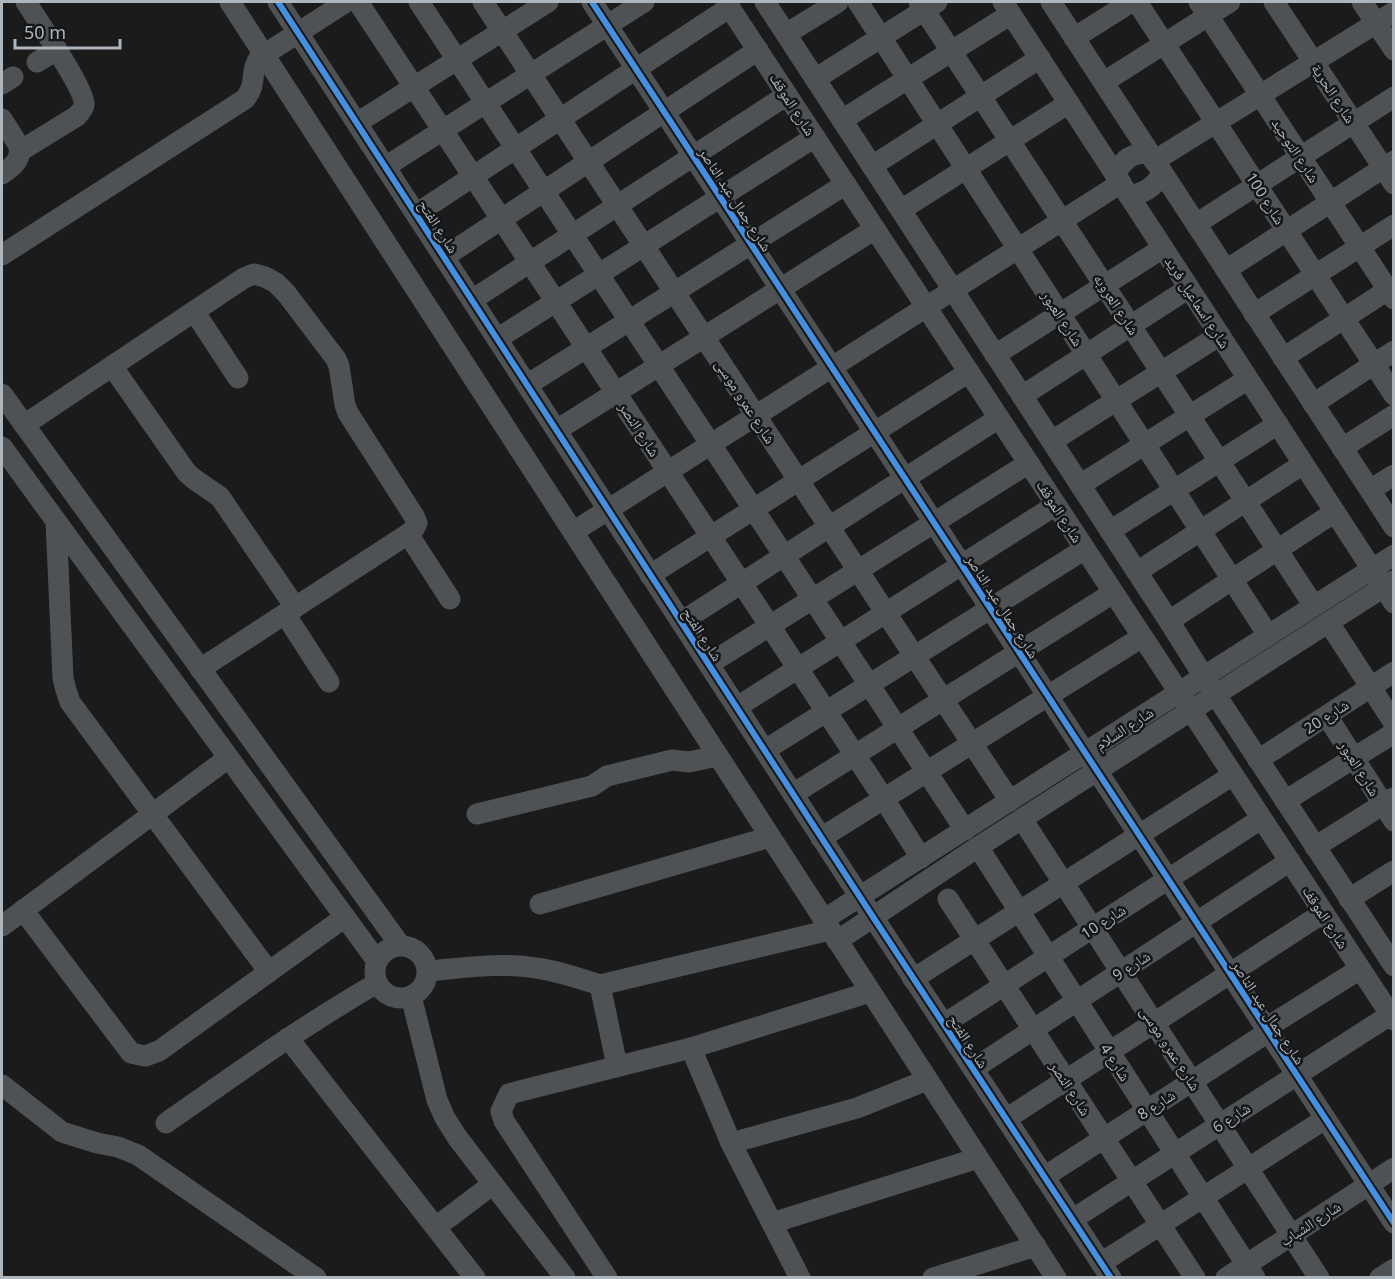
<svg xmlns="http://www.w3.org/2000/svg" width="1395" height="1279" font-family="'Noto Sans','Noto Naskh Arabic',sans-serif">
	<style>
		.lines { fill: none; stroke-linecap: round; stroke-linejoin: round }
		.minor { stroke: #4f5255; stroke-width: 21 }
		.cycleway-casing { stroke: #151618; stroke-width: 10 }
		.cycleway { stroke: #468fdf; stroke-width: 6 }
		.labels { text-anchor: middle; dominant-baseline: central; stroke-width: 5; stroke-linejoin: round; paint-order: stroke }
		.street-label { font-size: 15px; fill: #adb6bc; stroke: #151618 }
	</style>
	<rect width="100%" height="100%" fill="#1b1b1c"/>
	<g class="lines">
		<!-- minor -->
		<g class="minor">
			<path d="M230 2 1056 1278"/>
			<path d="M278 2 873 917 1111 1278"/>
			<path d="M358 2 884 799 921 858"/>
			<path d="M419 2 965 830"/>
			<path d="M483 2 1010 801"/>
			<path d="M592 2 1394 1223"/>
			<path d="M726 2 1394 1020"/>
			<path d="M765 2 1169 621 1204 677 1394 966"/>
			<path d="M858 2 1268 635"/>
			<path d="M919 2 1314 606"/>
			<path d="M1003 2 1394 603"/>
			<path d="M1051 2 1394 527"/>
			<path d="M1137 2 1394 395"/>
			<path d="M1199 2 1394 299"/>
			<path d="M1274 2 1394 184"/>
			<path d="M1362 2 1394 50"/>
			<path d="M786 34 838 2"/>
			<path d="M1074 38 1131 2"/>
			<path d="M37 62 57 50"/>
			<path d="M815 79 937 2"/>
			<path d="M1104 82 1230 2"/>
			<path d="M2 84 13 77"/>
			<path d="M2 119 19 146C22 160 12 167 2 174"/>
			<path d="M842 120 1011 14"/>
			<path d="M357 123 548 2"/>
			<path d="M20 151 77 116C80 112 84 109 84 104 85 89 36 18 26 2"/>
			<path d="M1154 161 1394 12"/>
			<path d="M872 166 1040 58"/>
			<path d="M385 167 644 2"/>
			<path d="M1115 174C1124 159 1131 153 1149 153"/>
			<path d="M1129 196C1145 193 1154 187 1162 174"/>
			<path d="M901 210 1069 103"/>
			<path d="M416 214 730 7"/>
			<path d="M1196 224 1394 97"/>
			<path d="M2 255 245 99C258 83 249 73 259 58L346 2"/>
			<path d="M444 257 758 50"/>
			<path d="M1226 270 1394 161"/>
			<path d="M472 300 787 95"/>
			<path d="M194 311 238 378"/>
			<path d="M1254 314 1394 225"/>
			<path d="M497 339 815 137"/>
			<path d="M995 355 1163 248"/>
			<path d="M1283 358 1394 286"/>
			<path d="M112 366 187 473 194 479 220 497 295 607"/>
			<path d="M527 385 846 184"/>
			<path d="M2 394 400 945"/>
			<path d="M1022 396 1189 288"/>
			<path d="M1313 404 1394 351"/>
			<path d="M24 425 244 278 254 274 265 277 276 283 286 293 336 359 339 366 345 405 348 413 414 516 417 523 414 529 408 534 200 669"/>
			<path d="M557 430 875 229"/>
			<path d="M1052 441 1220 335"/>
			<path d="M2 447 377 961"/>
			<path d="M1342 448 1394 415"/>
			<path d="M1080 485 1248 379"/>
			<path d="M1370 490 1394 475"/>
			<path d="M56 521 63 678 66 690 70 702 269 972"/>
			<path d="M1110 531 1278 424"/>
			<path d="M573 532 1121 183"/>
			<path d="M408 534 450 599"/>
			<path d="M1137 572 1303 464"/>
			<path d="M650 575 969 372"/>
			<path d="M285 614 329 682"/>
			<path d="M1169 621 1335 512"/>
			<path d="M681 622 999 418"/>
			<path d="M1329 623 1394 723"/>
			<path d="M709 664 1029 463"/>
			<path d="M737 707 1056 505"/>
			<path d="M1327 716 1394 821"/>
			<path d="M765 750 1085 549"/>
			<path d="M1258 760 1394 672"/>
			<path d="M793 794 1113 593"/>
			<path d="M1285 801 1394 733"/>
			<path d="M477 814 592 786 607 776 672 760 689 762 717 756"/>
			<path d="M1022 819 1319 1278"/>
			<path d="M821 838 1142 637"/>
			<path d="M978 847 1255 1278"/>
			<path d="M1315 847 1393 798"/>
			<path d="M948 899 1195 1278"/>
			<path d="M1349 899 1394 871"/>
			<path d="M540 904 770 837"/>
			<path d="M23 910 131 1053 145 1056 159 1051 345 917"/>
			<path d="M823 920 1394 555"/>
			<path d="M2 926 228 758"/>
			<path d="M837 941 978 847 1393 581"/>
			<circle cx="401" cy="972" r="26"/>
			<path d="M428 971C463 968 501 962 536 968 558 971 579 978 600 985L830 930"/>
			<path d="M913 979 1233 775"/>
			<path d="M600 985 617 1066"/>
			<path d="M411 996 437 1100 445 1118 457 1137 565 1278"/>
			<path d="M944 1024 1261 819"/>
			<path d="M1266 1028 1360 969"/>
			<path d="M288 1038 475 1278"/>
			<path d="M691 1048 731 1143 800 1278"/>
			<path d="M973 1069 1290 861"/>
			<path d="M2 1085 62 1132 97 1143 118 1147 138 1155 316 1278"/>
			<path d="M1006 1119 1323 913"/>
			<path d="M166 1123C236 1074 304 1025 377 983"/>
			<path d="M731 1143 857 1108 927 1080"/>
			<path d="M1044 1177 1268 1032"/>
			<path d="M1073 1219 1390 1015"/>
			<path d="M772 1223 978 1158"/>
			<path d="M436 1227 493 1184"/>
			<path d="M1101 1263 1325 1119"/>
			<path d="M607 1278 504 1121 501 1111 509 1094 520 1091 691 1048 870 992"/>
			<path d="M933 1278 1036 1246"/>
			<path d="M1226 1278 1394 1168"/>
			<path d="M1380 1278 1394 1269"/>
		</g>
		<!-- cycleway casing -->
		<g class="cycleway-casing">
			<g id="cycleway">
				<path d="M278 2 873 917 1111 1278"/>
				<path d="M592 2 1394 1223"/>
			</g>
		</g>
		<!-- cycleway -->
		<use href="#cycleway" class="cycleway"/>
	</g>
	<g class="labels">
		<!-- street labels -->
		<g class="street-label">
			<text transform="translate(1334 93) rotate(57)">شارع الحرية</text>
			<text transform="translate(793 104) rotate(57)">شارع الموقف</text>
			<text transform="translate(1296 150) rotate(57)">شارع التوحيد</text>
			<text transform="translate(1266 198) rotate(57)">شارع 100</text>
			<text transform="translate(736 199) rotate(57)">شارع جمال عبد الناصر</text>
			<text transform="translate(439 226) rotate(57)">شارع الفتح</text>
			<text transform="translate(1198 302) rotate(57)">شارع اسماعيل فريد</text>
			<text transform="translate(1117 304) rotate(57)">شارع العروبه</text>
			<text transform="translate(1063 318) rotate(57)">شارع العبور</text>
			<text transform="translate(746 401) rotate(57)">شارع عمرو موسى</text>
			<text transform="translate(640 429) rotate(57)">شارع النصر</text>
			<text transform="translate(1060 511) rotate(57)">شارع الموقف</text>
			<text transform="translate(1003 606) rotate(57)">شارع جمال عبد الناصر</text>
			<text transform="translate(703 634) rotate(57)">شارع الفتح</text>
			<text transform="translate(1326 716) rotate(-33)">شارع 20</text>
			<text transform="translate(1124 728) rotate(-33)">شارع السلام</text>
			<text transform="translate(1360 768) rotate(58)">شارع العبور</text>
			<text transform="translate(1326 917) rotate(57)">شارع الموقف</text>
			<text transform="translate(1103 921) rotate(-33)">شارع 10</text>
			<text transform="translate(1131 965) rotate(-33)">شارع 9</text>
			<text transform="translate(1269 1012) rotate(57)">شارع جمال عبد الناصر</text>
			<text transform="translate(969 1041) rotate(57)">شارع الفتح</text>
			<text transform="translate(1171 1048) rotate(57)">شارع عمرو موسى</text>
			<text transform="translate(1116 1062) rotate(57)">شارع 4</text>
			<text transform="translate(1071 1088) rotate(57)">شارع النصر</text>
			<text transform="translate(1156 1104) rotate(-33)">شارع 8</text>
			<text transform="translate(1231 1117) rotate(-33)">شارع 6</text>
			<text transform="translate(1310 1223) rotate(-33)">شارع الشباب</text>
		</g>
	</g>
	<!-- border -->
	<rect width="1395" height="1279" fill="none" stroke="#adb6bc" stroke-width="6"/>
	<!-- scale -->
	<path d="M15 39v9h105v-9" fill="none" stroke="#adb6bc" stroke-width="3"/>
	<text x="24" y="39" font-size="18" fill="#adb6bc" stroke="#151618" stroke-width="4.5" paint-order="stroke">50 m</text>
</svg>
